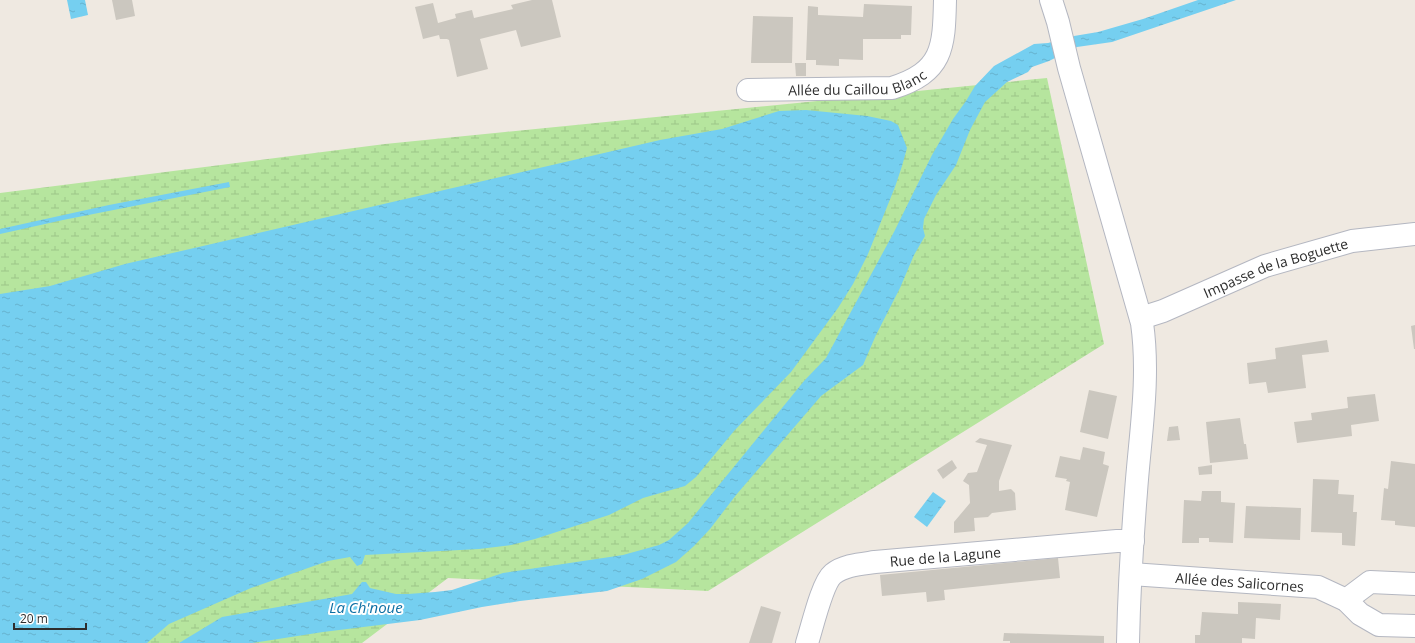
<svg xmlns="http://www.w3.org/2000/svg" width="1415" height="643" font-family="'Open Sans',sans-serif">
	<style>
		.wetland { fill: url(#wetland-marsh) }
		.water { fill: url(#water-ripples) }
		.building { fill: #cbc7bf }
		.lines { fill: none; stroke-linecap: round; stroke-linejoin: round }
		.minor-casing { stroke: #b4b7c1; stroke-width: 24 }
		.secondary-casing { stroke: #b4b7c1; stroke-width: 24 }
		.minor { stroke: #fff; stroke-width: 22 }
		.secondary { stroke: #fff; stroke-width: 22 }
		.labels { text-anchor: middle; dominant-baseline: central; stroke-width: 4; stroke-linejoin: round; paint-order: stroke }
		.street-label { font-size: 14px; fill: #2e2e2e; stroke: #fff }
		.water-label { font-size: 15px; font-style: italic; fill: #0d6fa3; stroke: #fff }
	</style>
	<defs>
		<pattern id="wetland-marsh" width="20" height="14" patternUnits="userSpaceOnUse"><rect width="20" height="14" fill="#b6e59e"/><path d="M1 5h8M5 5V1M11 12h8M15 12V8" fill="none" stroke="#9dc588"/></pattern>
		<pattern id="water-ripples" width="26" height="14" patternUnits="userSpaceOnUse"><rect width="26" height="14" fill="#75cff0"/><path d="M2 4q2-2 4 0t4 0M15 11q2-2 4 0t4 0" fill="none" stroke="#66b2ce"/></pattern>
	</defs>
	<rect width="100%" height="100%" fill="#efe9e1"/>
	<!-- wetland -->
	<path class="wetland" d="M1047 78 1104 344 708 591 448 578 362 643H0V193L385 144Z"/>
	<!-- water -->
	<g class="water">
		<path d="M67 0H85L88 15 71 19Z"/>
		<path d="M1198 0H1236L1112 42 1077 47 1049 61 1032 67 1028 72 1007 82 985 102 970 130 956 165 936 195 924 219 923 228 925 236 914 255 900 288 876 335 863 365 821 396 736 495 710 529 694 546 676 562 642 579 607 591 520 601 482 607 420 620 323 632 252 643H179L222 617 352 594 362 582H366L370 588 396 594H408L435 592 452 590 503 573 623 555 659 545 669 540 688 523 804 381 826 358 894 232 932 155 953 119 966 101 975 86 994 66 1034 44 1048 43 1074 36 1098 32 1143 19Z"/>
		<path d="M806 110 867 116 891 121 898 125 907 148 902 166 895 187 868 254 853 284 838 308 791 372 734 431 696 477 685 486 643 498 609 515 535 539 511 545 479 549 365 555 362 564 357 566 350 557 328 561 251 588 169 624 147 643H0V294L50 286 125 264 660 140 722 129 779 111Z"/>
		<path d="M229 182 230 187 63 220 0 234V229L109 205Z"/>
		<path d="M933 492 946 501 927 527 914 517Z"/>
	</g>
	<!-- building -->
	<g class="building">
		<path d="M112 0H132L135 16 116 20Z"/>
		<path d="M532 0H552L561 37 521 47 516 30 480 39 488 69 457 77 449 40 447 39H440L439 35 423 39 415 7 433 3 438 23 456 18 455 14 472 10 474 18 513 9 511 5Z"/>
		<path d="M864 4 912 6 911 35H901V39H863V60L839 59V66L816 65V60H806L808 6 818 7V15L863 17Z"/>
		<path d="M753 16 793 17 792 63H751Z"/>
		<path d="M795 63H806V76H796Z"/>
		<path d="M1415 325V349H1414L1411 326Z"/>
		<path d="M1327 340 1329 352 1302 355 1306 388 1268 393 1266 382 1249 384 1247 363 1276 359 1275 348Z"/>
		<path d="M1089 390 1117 396 1108 439 1080 432Z"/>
		<path d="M1375 394 1379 421 1351 425 1352 436 1297 443 1294 422 1312 420 1311 413 1348 408 1347 397Z"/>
		<path d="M1240 418 1244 444H1246L1248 459 1210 463 1206 422Z"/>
		<path d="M1178 426 1180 440 1167 441 1169 427Z"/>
		<path d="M980 438 1012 445 999 481V491L1011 489 1015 493 1016 510 992 513 988 517 974 518 975 531 954 533V522L970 503 969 485 963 481 968 473 977 472 987 445 975 442Z"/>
		<path d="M1083 447 1105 452 1103 464 1109 466 1097 517 1065 510 1070 482 1066 481 1067 479 1055 477 1060 456 1080 460Z"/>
		<path d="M952 460 957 468 943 479 937 470Z"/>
		<path d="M1391 461 1415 464V527L1395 525V521L1381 520 1384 488 1388 489Z"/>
		<path d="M1212 465V474L1199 475 1198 467Z"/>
		<path d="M1313 479 1339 480 1338 494 1354 495 1353 512H1357L1355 546 1342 545V533L1311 532Z"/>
		<path d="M1202 491H1221V502L1235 503 1233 543 1209 542V538H1199V543H1182L1184 500 1201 501Z"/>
		<path d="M1246 506 1301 508 1300 540 1244 538Z"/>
		<path d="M1058 558 1060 578 944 590 945 600 927 602 926 592 882 596 880 575Z"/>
		<path d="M1238 602 1281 604 1280 620 1256 618 1255 639 1242 638V643H1195V635H1200L1202 612 1238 614Z"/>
		<path d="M761 606 781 612 772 643H749Z"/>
		<path d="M1004 633 1104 636V643H1010V641H1003Z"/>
	</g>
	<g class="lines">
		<!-- minor casing -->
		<g class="minor-casing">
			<g id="minor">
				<path id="s1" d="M748 90 892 88C943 72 944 48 945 0"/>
				<path id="s2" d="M1141 318 1163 311 1265 266 1352 241 1415 234"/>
				<path id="s3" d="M1131 574 1318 587 1346 600 1360 614 1379 625 1415 626"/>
				<path d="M1346 600 1370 582 1415 584"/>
				<path id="s4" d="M807 643C812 628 822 583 833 574 844 565 861 564 875 562L1117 541H1133"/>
			</g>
		</g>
		<!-- secondary casing -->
		<g class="secondary-casing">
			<path id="secondary" d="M1051 0 1058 22 1069 68 1142 323C1150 379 1140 435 1136 492 1132 542 1129 593 1128 643"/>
		</g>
		<!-- minor -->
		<use href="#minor" class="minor"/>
		<!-- secondary -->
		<use href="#secondary" class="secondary"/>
	</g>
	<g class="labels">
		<!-- street labels -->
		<g class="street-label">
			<text stroke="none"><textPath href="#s1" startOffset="110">Allée du Caillou Blanc</textPath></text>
			<text stroke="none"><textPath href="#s2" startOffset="144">Impasse de la Boguette</textPath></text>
			<text stroke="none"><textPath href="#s4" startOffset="189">Rue de la Lagune</textPath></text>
			<text stroke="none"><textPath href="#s3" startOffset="109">Allée des Salicornes</textPath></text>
		</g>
		<!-- water labels -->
		<g class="water-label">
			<text x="366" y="607">La Ch'noue</text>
		</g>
	</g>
	<!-- scale -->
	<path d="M14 623v6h72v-6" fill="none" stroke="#2e2e2e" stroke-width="2"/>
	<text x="20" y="623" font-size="12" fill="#2e2e2e" stroke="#ffffff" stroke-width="3" paint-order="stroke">20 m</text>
</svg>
